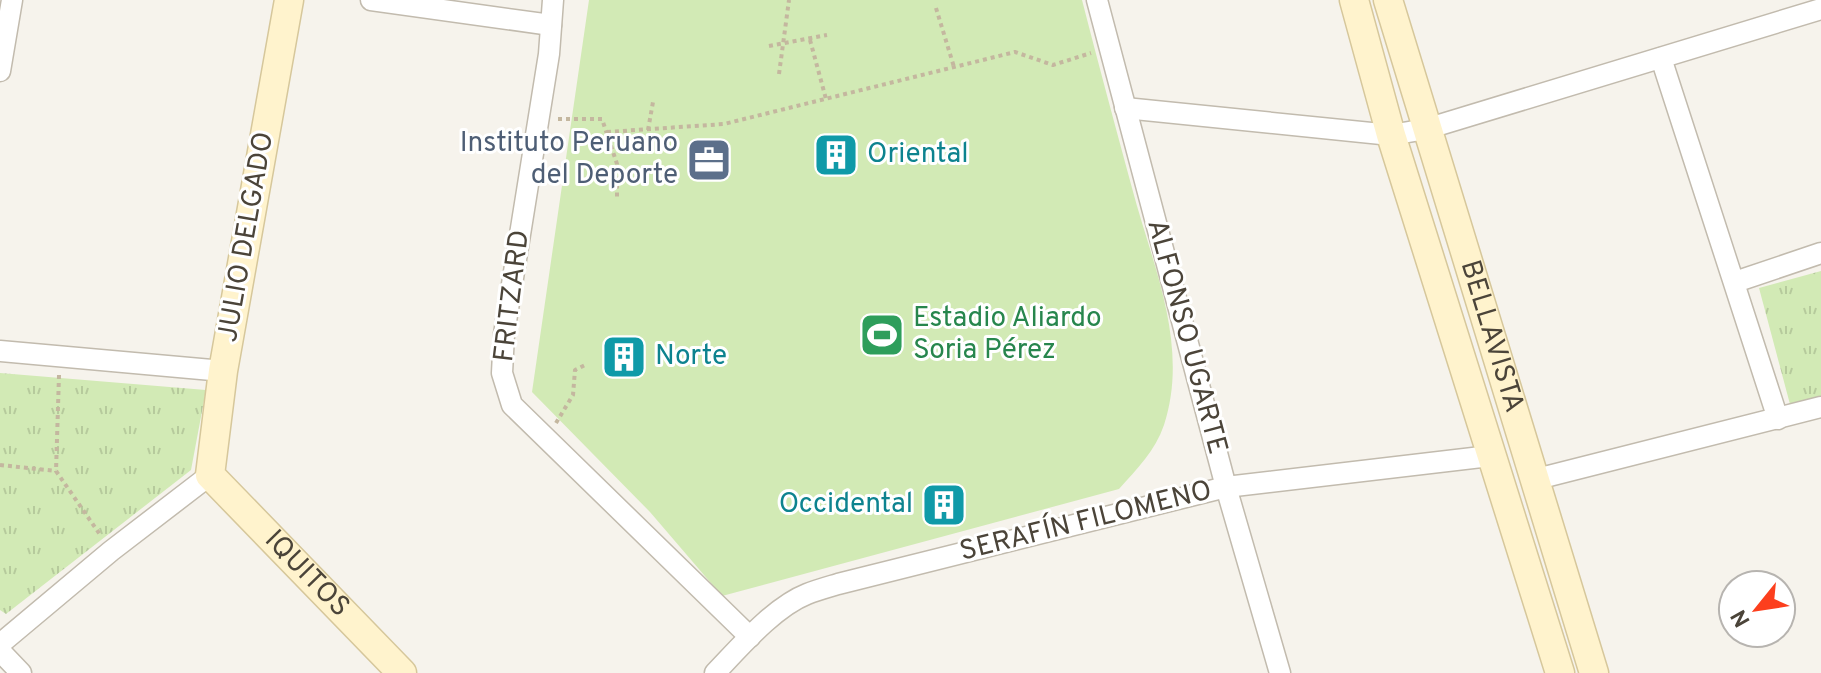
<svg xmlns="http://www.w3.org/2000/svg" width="1821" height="673" font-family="Overpass,sans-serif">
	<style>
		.grass { fill: #d2eab5 }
		.park { fill: url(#park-tufts) }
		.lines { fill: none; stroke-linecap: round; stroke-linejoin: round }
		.street-casing { stroke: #c2bbae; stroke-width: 23 }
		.secondary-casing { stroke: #d6c79b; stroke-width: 31 }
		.path { stroke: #c4b79f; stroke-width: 4; stroke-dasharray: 4 4; stroke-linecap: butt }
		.street { stroke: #fff; stroke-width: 20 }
		.secondary { stroke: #fff3cd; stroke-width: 28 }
		.labels { text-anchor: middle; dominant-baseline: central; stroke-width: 6; stroke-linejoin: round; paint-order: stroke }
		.service-label { font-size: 28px; fill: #4e5e75; stroke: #fff; text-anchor: end }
		.culture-label { font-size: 28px; fill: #0d838f; stroke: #fff; text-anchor: start }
		.street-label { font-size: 28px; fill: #4b4439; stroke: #fff }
		.leisure-label { font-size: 28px; fill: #27864d; stroke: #fff; text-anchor: start }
	</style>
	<defs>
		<pattern id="park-tufts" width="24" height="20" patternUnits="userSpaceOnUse" patternTransform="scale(2)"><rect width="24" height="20" fill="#d2eab5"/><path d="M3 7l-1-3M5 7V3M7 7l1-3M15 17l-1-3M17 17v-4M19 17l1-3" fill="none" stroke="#b6ca9c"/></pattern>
	</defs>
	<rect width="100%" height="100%" fill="#f6f3ec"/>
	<!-- grass -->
	<path class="grass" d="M589 0H1082C1098 63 1115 125 1132 188 1152 264 1190 345 1164 425 1155 451 1137 469 1119 489L722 596 650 512 532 392Z"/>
	<!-- park -->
	<g class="park">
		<path d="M1821 271V400L1791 408 1759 288Z"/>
		<path d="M0 373 206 390 191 470 6 614 0 610Z"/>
	</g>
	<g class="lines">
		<!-- street casing -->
		<g class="street-casing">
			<g id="street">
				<path d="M371 0 551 25"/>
				<path d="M553 0 549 54 504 334 502 373 512 405 750 637"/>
				<path d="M1097 0 1226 487 1280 673"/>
				<path d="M1661 58 1778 419"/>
				<path d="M0 71 12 0"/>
				<path d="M1125 108 1391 135 1426 129 1821 9"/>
				<path d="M1735 282 1821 253"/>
				<path d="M0 351 223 371"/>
				<path d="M1533 480 1821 407"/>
				<path d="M0 644 111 551 210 475"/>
				<path d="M0 651 21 673"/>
				<path d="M715 673C740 647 774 607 807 594 817 590 828 587 838 584L1226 487 1490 456"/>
			</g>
		</g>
		<!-- secondary casing -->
		<g class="secondary-casing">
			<g id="secondary">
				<path id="s1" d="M289 0 223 371 210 475 402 673"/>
				<path d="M1354 0 1391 135 1560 673"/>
				<path id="s2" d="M1388 0 1594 673"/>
			</g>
		</g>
		<!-- path -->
		<g class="path">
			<path d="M936 8 954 67"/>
			<path d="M810 40 826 99"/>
			<path d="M769 46 827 35"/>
			<path d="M779 74 789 0"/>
			<path d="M558 119H602L617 164V199"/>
			<path d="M648 130 653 102"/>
			<path d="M607 132 724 124 1015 52 1053 65 1091 53"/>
			<path d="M59 375 56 471 101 536"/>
			<path d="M556 423 573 395 575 370 585 365"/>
			<path d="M0 465 56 471"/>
		</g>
		<!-- street -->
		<use href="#street" class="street"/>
		<!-- secondary -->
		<use href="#secondary" class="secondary"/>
	</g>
	<!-- icons -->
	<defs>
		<g id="building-square" transform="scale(2.3)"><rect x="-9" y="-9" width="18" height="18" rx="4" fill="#0f9aa8" stroke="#fff"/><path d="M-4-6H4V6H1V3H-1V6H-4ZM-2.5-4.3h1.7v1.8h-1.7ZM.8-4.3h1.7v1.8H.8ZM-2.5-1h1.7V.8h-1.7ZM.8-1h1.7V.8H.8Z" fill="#fff"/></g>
		<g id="office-square" transform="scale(2.3)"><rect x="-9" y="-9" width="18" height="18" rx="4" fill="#5c6f8a" stroke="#fff"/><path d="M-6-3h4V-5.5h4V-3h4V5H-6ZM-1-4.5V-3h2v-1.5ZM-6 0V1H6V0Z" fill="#fff"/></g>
		<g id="stadium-square" transform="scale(2.3)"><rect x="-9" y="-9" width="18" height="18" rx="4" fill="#2e9e5b" stroke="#fff"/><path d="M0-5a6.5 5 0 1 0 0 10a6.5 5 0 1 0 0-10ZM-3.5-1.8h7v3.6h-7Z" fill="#fff"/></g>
	</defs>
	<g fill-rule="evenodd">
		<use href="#building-square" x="836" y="155"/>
		<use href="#office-square" x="709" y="160"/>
		<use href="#stadium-square" x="882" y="335"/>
		<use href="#building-square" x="624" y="357"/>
		<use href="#building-square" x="944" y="505"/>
	</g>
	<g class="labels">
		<!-- service labels -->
		<g class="service-label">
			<text x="678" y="144">Instituto Peruano<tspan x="678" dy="32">del Deporte</tspan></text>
		</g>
		<!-- culture labels -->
		<g class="culture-label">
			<text x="867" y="155">Oriental</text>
			<text x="655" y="357">Norte</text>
			<text x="913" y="505" text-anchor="end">Occidental</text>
		</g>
		<!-- street labels -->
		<g class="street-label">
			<text transform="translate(247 237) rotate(-80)">JULIO DELGADO</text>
			<text transform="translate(513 296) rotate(-83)">FRITZARD</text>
			<text transform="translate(1186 337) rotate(75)">ALFONSO UGARTE</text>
			<text stroke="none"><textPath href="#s2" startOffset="352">BELLAVISTA</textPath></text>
			<text transform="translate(1086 522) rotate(-14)">SERAFÍN FILOMENO</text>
			<text stroke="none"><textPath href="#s1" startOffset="620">IQUITOS</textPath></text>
		</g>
		<!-- leisure labels -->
		<g class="leisure-label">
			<text x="913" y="319">Estadio Aliardo<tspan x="913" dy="32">Soria Pérez</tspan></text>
		</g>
	</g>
	<!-- north arrow -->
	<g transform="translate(1757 609) rotate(240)"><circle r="38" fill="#ffffff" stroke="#b7b4b0" stroke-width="2"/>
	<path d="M0-6L14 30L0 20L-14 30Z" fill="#fc3f1d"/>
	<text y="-12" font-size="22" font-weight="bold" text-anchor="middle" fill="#4b4439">N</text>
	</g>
</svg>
